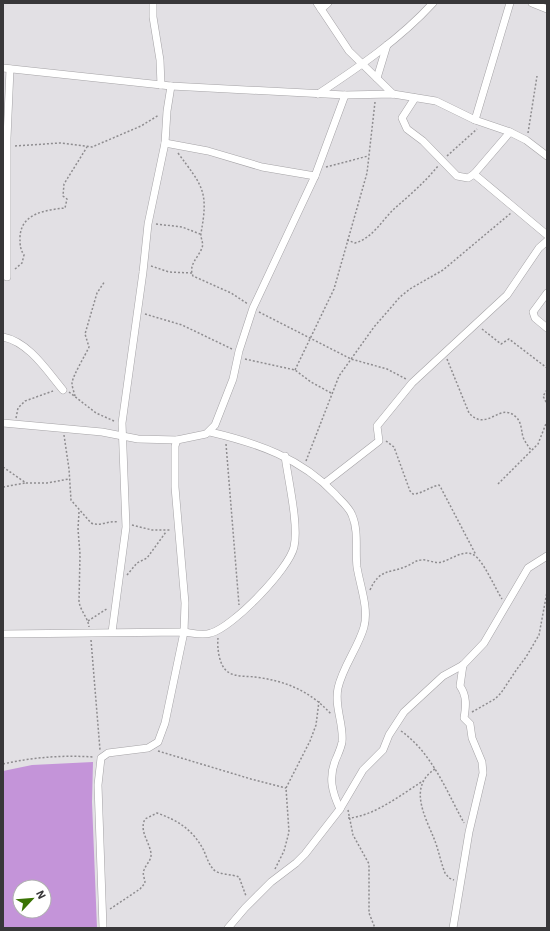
<svg xmlns="http://www.w3.org/2000/svg" width="550" height="931" font-family="'IBM Plex Sans',sans-serif">
	<style>
		.forest { fill: #c494d9; fill-rule: evenodd }
		.lines { fill: none; stroke-linecap: round; stroke-linejoin: round }
		.street-casing { stroke: #a5a3a6; stroke-width: 8 }
		.path { stroke: #8e8c8f; stroke-width: 1.5; stroke-dasharray: 2 2; stroke-linecap: butt }
		.street { stroke: #fff; stroke-width: 7 }
	</style>
	<rect width="100%" height="100%" fill="#e2e0e4"/>
	<!-- forest -->
	<path class="forest" d="M93 762 92 802 97 928H3V771L32 765ZM20 887H44V911H20Z"/>
	<g class="lines">
		<!-- street casing -->
		<g class="street-casing">
			<g id="street">
				<path d="M153 3V17L160 60 161 85"/>
				<path d="M317 3 349 51 393 94"/>
				<path d="M532 3 547 9"/>
				<path d="M321 9 328 3"/>
				<path d="M3 68 171 86 345 95 393 94 436 101 475 120 510 132 526 140 547 156"/>
				<path d="M377 78 387 45"/>
				<path d="M318 94C359 67 400 39 433 3"/>
				<path d="M415 98 402 118 407 129 423 141 457 176 468 178 474 174 510 132"/>
				<path d="M475 120 510 3"/>
				<path d="M165 143 208 151 262 167 315 176"/>
				<path d="M474 174 547 235"/>
				<path d="M7 277V138L10 69"/>
				<path d="M547 293 533 312 535 318 547 328"/>
				<path d="M3 337C29 342 47 371 63 390"/>
				<path d="M3 423 102 432 138 439 177 440"/>
				<path d="M210 432C257 443 301 458 335 494 341 501 349 507 352 515 359 531 355 551 357 567 360 586 369 608 364 627 358 648 343 666 338 688 334 707 344 724 342 742 341 748 338 754 336 759 328 777 332 792 340 809"/>
				<path d="M325 483 379 441 377 426 412 383 507 295 539 248 547 241"/>
				<path d="M112 632 126 527 122 423 143 272 148 224 165 143 167 111 171 86"/>
				<path d="M3 634 184 632C192 633 203 636 211 633 233 627 289 569 294 547 299 525 288 479 285 456"/>
				<path d="M103 928 98 785 101 758 108 753 148 748 158 742 165 723 184 632 185 603 175 487V446L177 440 206 434 215 425 233 379 239 351 253 308 315 176 345 95"/>
				<path d="M228 928 245 908 271 882 296 863 305 854 340 809 363 770 383 750 389 735 404 712 443 676 463 665 484 643 528 568 547 556"/>
				<path d="M453 928 469 832 483 773 482 762 472 738 470 724 464 718C466 706 467 696 460 686L463 665"/>
			</g>
		</g>
		<!-- path -->
		<g class="path">
			<path d="M528 133 537 76"/>
			<path d="M15 146 60 143 92 147 141 126 159 115"/>
			<path d="M178 153C202 186 209 190 201 233 200 238 204 242 202 248 198 258 188 265 193 276L231 293 248 304"/>
			<path d="M447 156 477 129"/>
			<path d="M326 167 368 156"/>
			<path d="M156 224 182 227 200 234"/>
			<path d="M347 240 355 243C373 238 382 220 395 208 410 195 425 182 438 166"/>
			<path d="M151 266 169 272 192 273"/>
			<path d="M15 269 22 263 24 255C20 249 20 245 20 237 21 213 46 210 65 208L67 199 63 196 64 184 87 147"/>
			<path d="M259 312 351 359 387 369 406 379"/>
			<path d="M145 314 182 325 232 349"/>
			<path d="M482 329 501 344 509 339 547 368"/>
			<path d="M245 359 295 370 311 382 331 393"/>
			<path d="M447 359 469 413C487 433 500 401 516 417 522 423 521 430 523 437 525 442 528 446 531 450"/>
			<path d="M295 370 334 289 367 173 375 102"/>
			<path d="M547 390 543 396 547 404"/>
			<path d="M69 392 96 413 114 421"/>
			<path d="M75 396C74 392 72 387 72 383 73 375 85 356 89 347L85 334 97 293 105 281"/>
			<path d="M16 418 18 408 25 401 53 391"/>
			<path d="M64 435 69 469 71 500 91 523C100 527 109 520 118 522"/>
			<path d="M386 441 394 447 410 491 413 494C422 494 429 487 439 485L441 488 476 555"/>
			<path d="M226 444 239 605"/>
			<path d="M306 461 339 376 374 327 400 297 410 289 443 270 511 213"/>
			<path d="M3 467 26 483H47L69 479"/>
			<path d="M498 484 538 444 547 421"/>
			<path d="M3 487 25 483"/>
			<path d="M79 512 78 529 80 554 79 601C80 611 88 617 89 627"/>
			<path d="M132 525 152 530H171"/>
			<path d="M127 575 137 563 147 558 166 532"/>
			<path d="M370 590C380 568 389 574 407 566 412 564 416 560 421 560 428 559 434 564 442 562 452 559 464 549 474 555 483 560 496 590 502 599"/>
			<path d="M88 621 108 608"/>
			<path d="M218 638C217 648 219 666 228 672 235 677 247 676 255 677 286 681 310 691 331 714"/>
			<path d="M91 640 100 750"/>
			<path d="M472 712 495 699 501 693 517 669 526 657 539 635 547 592"/>
			<path d="M401 731C432 753 446 790 464 823"/>
			<path d="M158 751 251 779 286 788"/>
			<path d="M3 764C34 757 63 755 94 757"/>
			<path d="M435 769C407 787 426 818 435 841 439 852 441 863 445 873L449 878 454 880"/>
			<path d="M348 810 353 835 369 864V913L375 928"/>
			<path d="M348 818C373 817 402 794 423 781"/>
			<path d="M275 869 284 851 289 832 286 788 310 741 316 725 319 701"/>
			<path d="M110 909 140 889 145 883C145 879 142 874 144 870 146 864 152 860 151 853 149 841 139 831 145 819L157 813C177 820 192 829 203 849 206 855 208 863 213 869 218 875 232 874 239 877L246 896"/>
		</g>
		<!-- street -->
		<use href="#street" class="street"/>
	</g>
	<!-- border -->
	<rect width="550" height="931" fill="none" stroke="#383739" stroke-width="8"/>
	<!-- north arrow -->
	<g transform="translate(32 899) rotate(64)"><circle r="19" fill="#ffffff" stroke="#afafb0"/>
	<path d="M0-3L7 15L0 10L-7 15Z" fill="#3b7405"/>
	<text y="-6" font-size="11" font-weight="bold" text-anchor="middle" fill="#383739">N</text>
	</g>
</svg>
